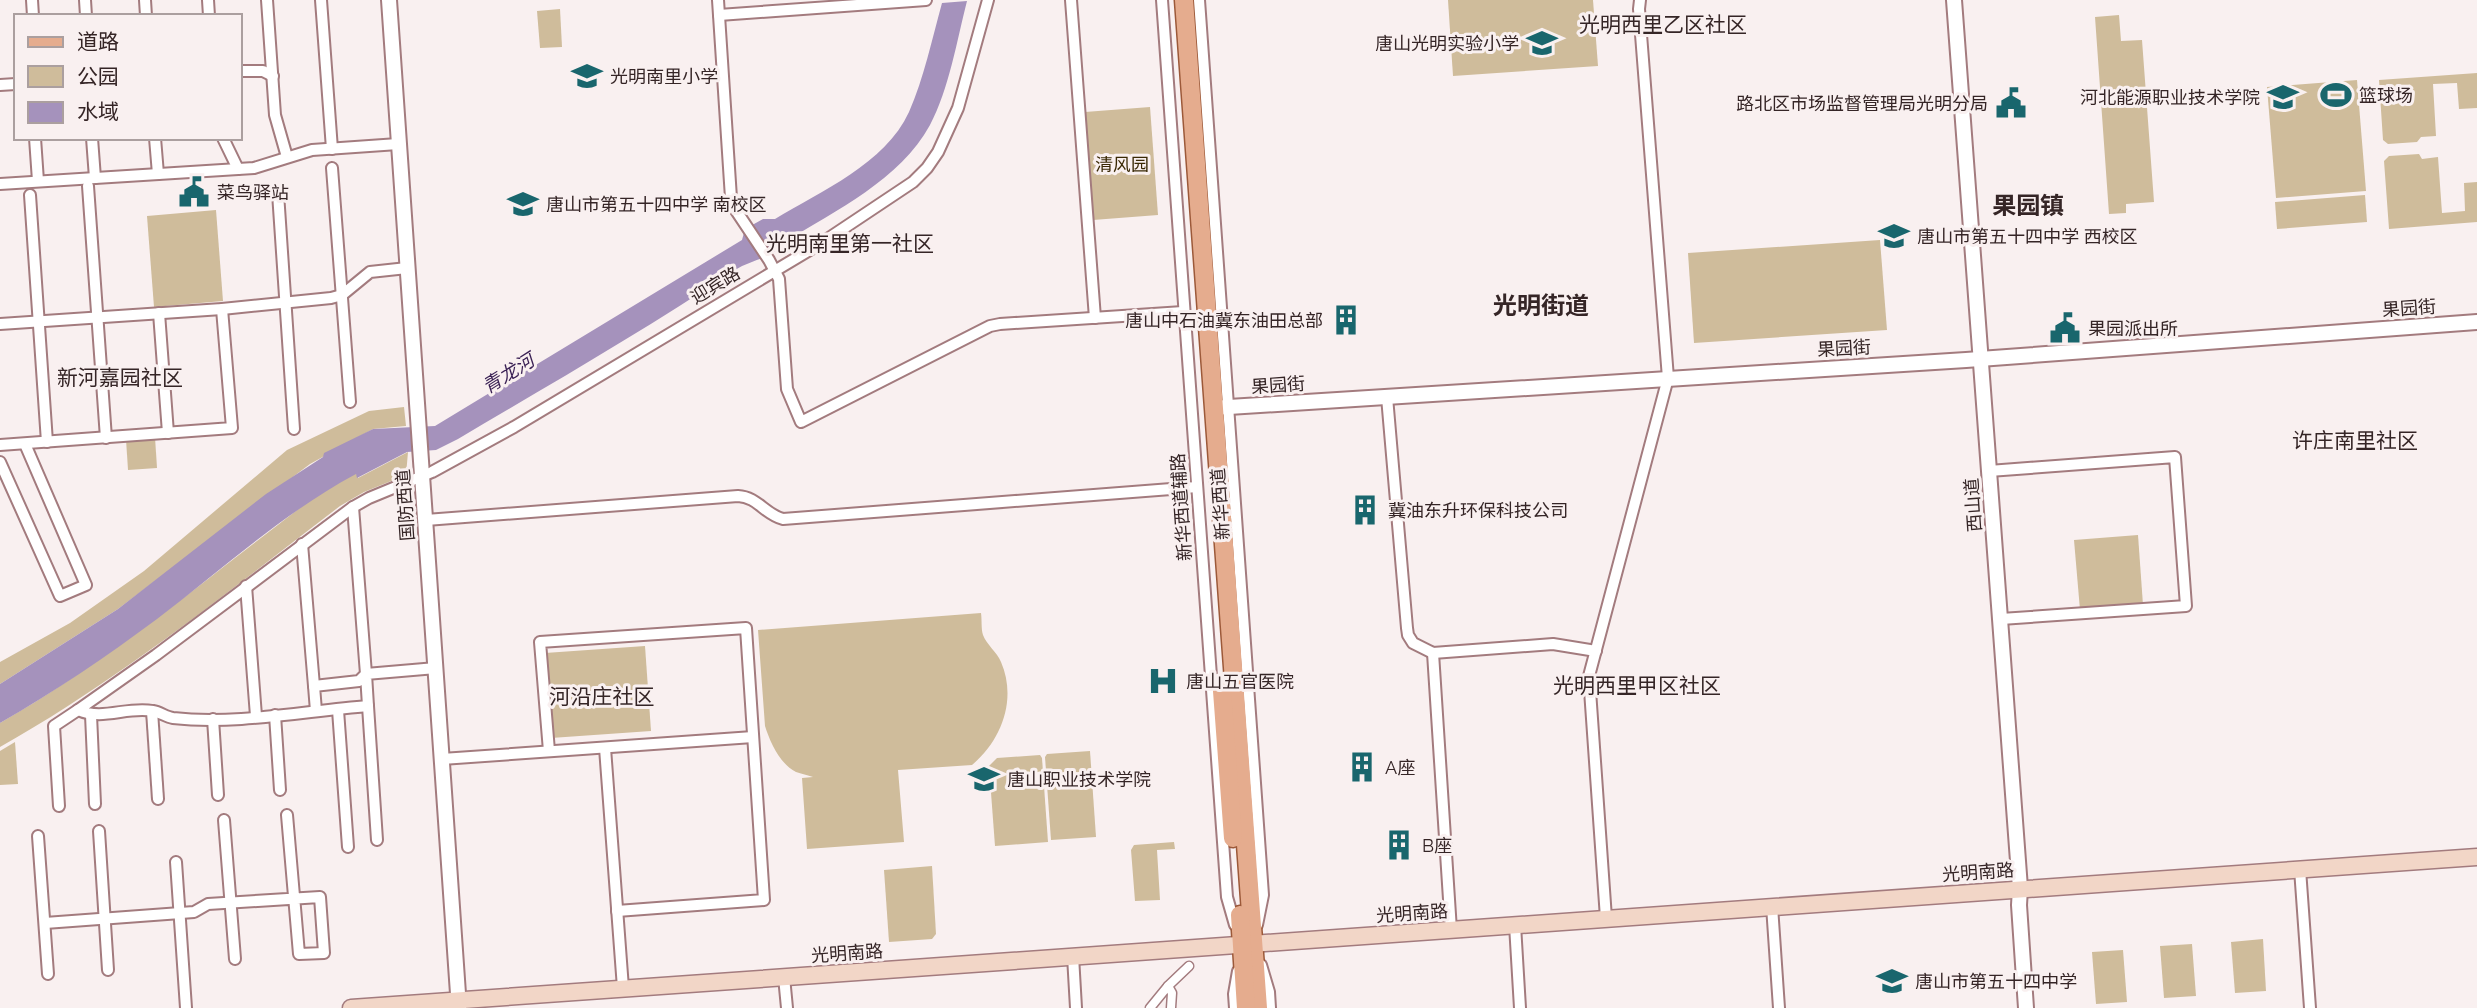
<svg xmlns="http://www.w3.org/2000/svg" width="2477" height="1008" font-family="Raleway,'Noto Sans SC',sans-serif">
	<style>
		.green { fill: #cfbc9b }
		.water { fill: #a592bc }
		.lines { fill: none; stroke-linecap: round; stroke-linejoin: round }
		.pedestrian-casing { stroke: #a37b7e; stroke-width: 11 }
		.minor-casing { stroke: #a37b7e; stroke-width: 14 }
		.tertiary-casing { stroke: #a37b7e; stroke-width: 18 }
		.secondary-casing { stroke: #a37b7e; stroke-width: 19 }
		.primary-casing { stroke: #9c5939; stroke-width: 21 }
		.pedestrian { stroke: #fff; stroke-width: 8 }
		.minor { stroke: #fff; stroke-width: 10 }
		.tertiary { stroke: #fff; stroke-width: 14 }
		.secondary { stroke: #f2d6c7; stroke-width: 16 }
		.primary { stroke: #e5ac8e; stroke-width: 18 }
		.labels { text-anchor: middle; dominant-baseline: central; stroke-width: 6; stroke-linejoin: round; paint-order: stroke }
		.poi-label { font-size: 18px; fill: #352526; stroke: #f9f0f0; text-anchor: start }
		.park-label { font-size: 18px; fill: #392804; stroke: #f9f0f0 }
		.street-label { font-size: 18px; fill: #352526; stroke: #f9f0f0 }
		.water-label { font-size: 19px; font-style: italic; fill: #391f53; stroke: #f9f0f0 }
		.quarter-label { font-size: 21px; fill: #352526; stroke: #f9f0f0 }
		.district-label { font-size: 24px; font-weight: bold; fill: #352526; stroke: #f9f0f0 }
	</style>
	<rect width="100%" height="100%" fill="#f9f0f0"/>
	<!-- green -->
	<g class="green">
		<path d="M1448 0H1593L1598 66 1453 76Z"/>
		<path d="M560 9 562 47 540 48 537 11Z"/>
		<path d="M2119 15 2121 41 2142 40 2154 202 2126 204V213L2109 214 2095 17Z"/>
		<path d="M2477 73V108L2459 109 2457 83 2433 84 2436 136 2421 137 2417 142 2388 144 2383 140 2379 80Z"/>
		<path d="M2357 80 2366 191 2276 198 2267 87Z"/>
		<path d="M1150 107 1158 215 1093 220 1085 112Z"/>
		<path d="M2419 154 2422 159 2438 157 2442 213 2465 211 2464 183 2477 182V222L2389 229 2384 161 2389 156Z"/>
		<path d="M2365 195 2367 222 2277 229 2275 202Z"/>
		<path d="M216 210 223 301 154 307 147 216Z"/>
		<path d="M1880 240 1887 330 1694 343 1688 253Z"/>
		<path d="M404 407 406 426 373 429 310 464 118 609 0 684V662L70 623 144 571 287 450 369 411Z"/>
		<path d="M155 437 157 468 128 470 126 439Z"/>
		<path d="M408 452 406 475 364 492 340 506C230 590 122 678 0 747V723C113 658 214 573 318 494L356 473 358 478Z"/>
		<path d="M2138 535 2143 605 2080 610 2074 540Z"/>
		<path d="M981 613C982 619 981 629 983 635 986 644 997 652 1001 662 1017 699 1002 740 972 765L898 770 904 842 807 849 802 778 813 777C808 775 801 774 796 772 780 764 770 742 765 726L758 630Z"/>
		<path d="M645 646 651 731 551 738 545 653Z"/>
		<path d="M15 742 18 784 0 785V751Z"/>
		<path d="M1090 751 1096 837 1051 840 1045 757 1047 754Z"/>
		<path d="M1040 755 1042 758 1048 842 995 846 989 766 997 758Z"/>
		<path d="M1174 842 1175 849 1157 850 1160 900 1135 901 1131 850 1134 845Z"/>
		<path d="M932 866 936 934 932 939 889 942 884 870Z"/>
		<path d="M2263 939 2266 991 2235 993 2231 942Z"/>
		<path d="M2192 944 2196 996 2164 998 2160 946Z"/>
		<path d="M2123 950 2127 1002 2096 1004 2092 952Z"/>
	</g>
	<!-- water -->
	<path class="water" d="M967 1C957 40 949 89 930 125 900 180 836 210 785 242 772 259 752 259 735 270 645 330 551 384 458 439L436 450 407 452 357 478 356 474C283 513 222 570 157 619 106 657 54 692 0 723V684L118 609 266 494 323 457 324 453 373 429 435 426 742 240 745 229 763 219H775C821 191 885 164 909 112 924 78 932 39 942 3Z"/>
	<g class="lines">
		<!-- pedestrian casing -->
		<g class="pedestrian-casing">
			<g id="pedestrian">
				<path d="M1168 986 1172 993 1171 1008"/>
				<path d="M1150 1008 1168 986 1189 966"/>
			</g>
		</g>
		<!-- minor casing -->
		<g class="minor-casing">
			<g id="minor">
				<path d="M32 0 33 16"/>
				<path d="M85 0 86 16"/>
				<path d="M145 0 146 16"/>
				<path d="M208 0 209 16"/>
				<path d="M267 0 275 115 287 157"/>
				<path d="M321 0 332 149"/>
				<path d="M718 0 731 198 735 209 769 260 779 279 787 389 801 422 990 326 1000 324 1183 312"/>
				<path d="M1071 0 1095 318"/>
				<path d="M1162 0 1227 897 1235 925"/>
				<path d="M1199 0 1263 895 1257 925"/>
				<path d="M719 15 926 0"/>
				<path d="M240 71H263L273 76"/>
				<path d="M0 85 16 84"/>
				<path d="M35 138 38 181"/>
				<path d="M92 138 95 178"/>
				<path d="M155 138 158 174"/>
				<path d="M223 138 238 169"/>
				<path d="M332 168 350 402"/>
				<path d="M0 184 254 168 312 150 398 144"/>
				<path d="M88 186 106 438"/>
				<path d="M278 193 294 429"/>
				<path d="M30 195 47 442"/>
				<path d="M159 313 168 433"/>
				<path d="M0 324 222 309 331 298 342 295 370 272 407 268"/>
				<path d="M1387 397 1407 628 1408 635 1413 643 1433 653 1553 644 1596 651"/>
				<path d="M0 445 232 428 222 309"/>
				<path d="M0 462 60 596 86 585 25 444"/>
				<path d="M1989 471 2175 457 2186 606 2001 619"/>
				<path d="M426 520 738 496C758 497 764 514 783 519L1197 487"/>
				<path d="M302 544 314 686"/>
				<path d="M246 586 256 716"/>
				<path d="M1433 653 1451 930"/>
				<path d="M436 668 366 674 368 706C304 711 237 725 173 718 166 717 160 712 153 711 127 706 103 721 78 710L156 655 353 507 369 498 432 472 514 427 823 242 913 182 927 168 938 152 958 108 988 0"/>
				<path d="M368 706 377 840"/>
				<path d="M338 710 348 847"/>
				<path d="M152 711 158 799"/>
				<path d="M316 711 314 686 359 681 366 674 353 507"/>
				<path d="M91 715 95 804"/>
				<path d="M275 715 280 790"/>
				<path d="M213 719 218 795"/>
				<path d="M605 748 623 988"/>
				<path d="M549 751 540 642 746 628 764 900 617 911"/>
				<path d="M442 759 753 737"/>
				<path d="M59 806 54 726 78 710"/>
				<path d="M224 820 235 959"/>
				<path d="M99 831 108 970"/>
				<path d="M38 836 48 974"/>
				<path d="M176 862 186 1008"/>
				<path d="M2300 869 2310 1008"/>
				<path d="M1772 906 1779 1008"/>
				<path d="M1606 918 1589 676 1668 378 1639 9 1640 0"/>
				<path d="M45 923 194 912 208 904 320 897 324 953 299 954 287 815"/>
				<path d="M1515 925 1520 1008"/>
				<path d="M1073 956 1076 1008"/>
				<path d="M1261 965 1269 992 1270 1008"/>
				<path d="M784 977 787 1008"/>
				<path d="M1235 1008 1234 994 1238 971"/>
			</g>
		</g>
		<!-- tertiary casing -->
		<g class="tertiary-casing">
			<g id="tertiary">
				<path d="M389 0 459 1008"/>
				<path d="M1954 0 2020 888 2019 905 2026 1008"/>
				<path d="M1213 408 1966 360 2477 322"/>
			</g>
		</g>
		<!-- secondary casing -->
		<g class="secondary-casing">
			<path id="secondary" d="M351 1008 2477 857"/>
		</g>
		<!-- primary casing -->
		<g class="primary-casing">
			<g id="primary">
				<path d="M1184 0 1258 1008"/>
				<path d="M1222 691 1233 838"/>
				<path d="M1240 915 1246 1008"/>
			</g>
		</g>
		<!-- pedestrian -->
		<use href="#pedestrian" class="pedestrian"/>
		<!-- minor -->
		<use href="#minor" class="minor"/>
		<!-- tertiary -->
		<use href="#tertiary" class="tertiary"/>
		<!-- secondary -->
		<use href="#secondary" class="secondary"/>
		<!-- primary -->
		<use href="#primary" class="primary"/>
	</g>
	<!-- icons -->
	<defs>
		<g id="school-bare" transform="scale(2.415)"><path d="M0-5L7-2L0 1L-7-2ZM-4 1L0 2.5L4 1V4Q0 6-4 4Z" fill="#19666d" stroke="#f9f0f0" stroke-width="2.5" paint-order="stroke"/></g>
		<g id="stadium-bare" transform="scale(2.415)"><path d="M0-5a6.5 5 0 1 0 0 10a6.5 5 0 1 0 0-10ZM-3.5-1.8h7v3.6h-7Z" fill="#19666d" stroke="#f9f0f0" stroke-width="2.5" paint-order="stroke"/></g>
		<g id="university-bare" transform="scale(2.415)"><path d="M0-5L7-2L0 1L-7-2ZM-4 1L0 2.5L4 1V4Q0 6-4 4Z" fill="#19666d" stroke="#f9f0f0" stroke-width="2.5" paint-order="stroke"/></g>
		<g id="civic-bare" transform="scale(2.415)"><path d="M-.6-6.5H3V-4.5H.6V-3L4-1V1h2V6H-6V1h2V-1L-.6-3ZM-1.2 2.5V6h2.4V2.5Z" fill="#19666d" stroke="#f9f0f0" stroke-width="2.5" paint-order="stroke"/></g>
		<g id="building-bare" transform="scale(2.415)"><path d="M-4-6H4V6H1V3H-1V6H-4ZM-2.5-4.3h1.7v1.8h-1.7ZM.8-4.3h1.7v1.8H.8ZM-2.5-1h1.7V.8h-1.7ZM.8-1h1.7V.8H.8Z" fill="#19666d" stroke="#f9f0f0" stroke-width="2.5" paint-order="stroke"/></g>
		<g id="hospital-bare" transform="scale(2.415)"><path d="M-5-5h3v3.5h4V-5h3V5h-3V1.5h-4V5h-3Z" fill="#19666d" stroke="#f9f0f0" stroke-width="2.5" paint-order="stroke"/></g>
	</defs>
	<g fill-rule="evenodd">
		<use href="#school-bare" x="1542" y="43"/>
		<use href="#school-bare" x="587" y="76"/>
		<use href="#stadium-bare" x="2336" y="95"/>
		<use href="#university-bare" x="2283" y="97"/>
		<use href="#civic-bare" x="2011" y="103"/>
		<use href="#civic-bare" x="194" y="192"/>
		<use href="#school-bare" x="523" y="204"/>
		<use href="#school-bare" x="1894" y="236"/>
		<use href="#building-bare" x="1346" y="320"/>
		<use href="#civic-bare" x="2065" y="328"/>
		<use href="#building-bare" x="1365" y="510"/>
		<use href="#hospital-bare" x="1163" y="681"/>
		<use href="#building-bare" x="1362" y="767"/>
		<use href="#university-bare" x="984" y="779"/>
		<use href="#building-bare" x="1399" y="845"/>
		<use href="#school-bare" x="1892" y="981"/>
	</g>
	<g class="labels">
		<!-- poi labels -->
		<g class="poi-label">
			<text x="1519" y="43" text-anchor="end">唐山光明实验小学</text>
			<text x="610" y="76">光明南里小学</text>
			<text x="2359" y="95">篮球场</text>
			<text x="2260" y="97" text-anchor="end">河北能源职业技术学院</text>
			<text x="1988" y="103" text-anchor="end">路北区市场监督管理局光明分局</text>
			<text x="217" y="192">菜鸟驿站</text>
			<text x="546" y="204">唐山市第五十四中学 南校区</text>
			<text x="1917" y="236">唐山市第五十四中学 西校区</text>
			<text x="1323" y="320" text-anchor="end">唐山中石油冀东油田总部</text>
			<text x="2088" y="328">果园派出所</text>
			<text x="1388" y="510">冀油东升环保科技公司</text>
			<text x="1186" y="681">唐山五官医院</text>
			<text x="1385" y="767">A座</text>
			<text x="1007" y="779">唐山职业技术学院</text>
			<text x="1422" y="845">B座</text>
			<text x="1915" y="981">唐山市第五十四中学</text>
		</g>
		<!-- park labels -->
		<g class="park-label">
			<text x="1122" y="164">清风园</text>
		</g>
		<!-- street labels -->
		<g class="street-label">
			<text transform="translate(715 285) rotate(-31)">迎宾路</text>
			<text transform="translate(2409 308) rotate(-4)">果园街</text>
			<text transform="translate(1844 348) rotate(-3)">果园街</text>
			<text transform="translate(1278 385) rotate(-4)">果园街</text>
			<text transform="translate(1220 504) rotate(-94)">新华西道</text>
			<text transform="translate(405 505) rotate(-94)">国防西道</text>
			<text transform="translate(1973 505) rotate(-94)">西山道</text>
			<text transform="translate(1181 507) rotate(-94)">新华西道辅路</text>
			<text transform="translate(1978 872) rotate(-4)">光明南路</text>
			<text transform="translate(1412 913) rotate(-4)">光明南路</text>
			<text transform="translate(847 953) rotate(-4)">光明南路</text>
		</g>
		<!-- water labels -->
		<g class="water-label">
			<text transform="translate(508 373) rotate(-32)">青龙河</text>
		</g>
		<!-- quarter labels -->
		<g class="quarter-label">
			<text x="1663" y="24">光明西里乙区社区</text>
			<text x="850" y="243">光明南里第一社区</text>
			<text x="120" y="377">新河嘉园社区</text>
			<text x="2355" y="440">许庄南里社区</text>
			<text x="1637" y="685">光明西里甲区社区</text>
			<text x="602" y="696">河沿庄社区</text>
		</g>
		<!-- district labels -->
		<g class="district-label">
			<text x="2028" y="205">果园镇</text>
			<text x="1541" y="305">光明街道</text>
		</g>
	</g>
	<!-- legend -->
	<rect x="14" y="14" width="228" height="126" fill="#f9f0f0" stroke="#ab9f9f" stroke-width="2"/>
	<rect x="28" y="37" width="35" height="10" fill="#e5ac8e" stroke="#ab9f9f" stroke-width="2"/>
	<text x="77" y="49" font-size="21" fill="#352526">道路</text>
	<rect x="28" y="66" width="35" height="21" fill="#cfbc9b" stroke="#ab9f9f" stroke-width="2"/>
	<text x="77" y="84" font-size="21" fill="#352526">公园</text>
	<rect x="28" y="102" width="35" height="21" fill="#a592bc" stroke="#ab9f9f" stroke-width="2"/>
	<text x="77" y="119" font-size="21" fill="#352526">水域</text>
</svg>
